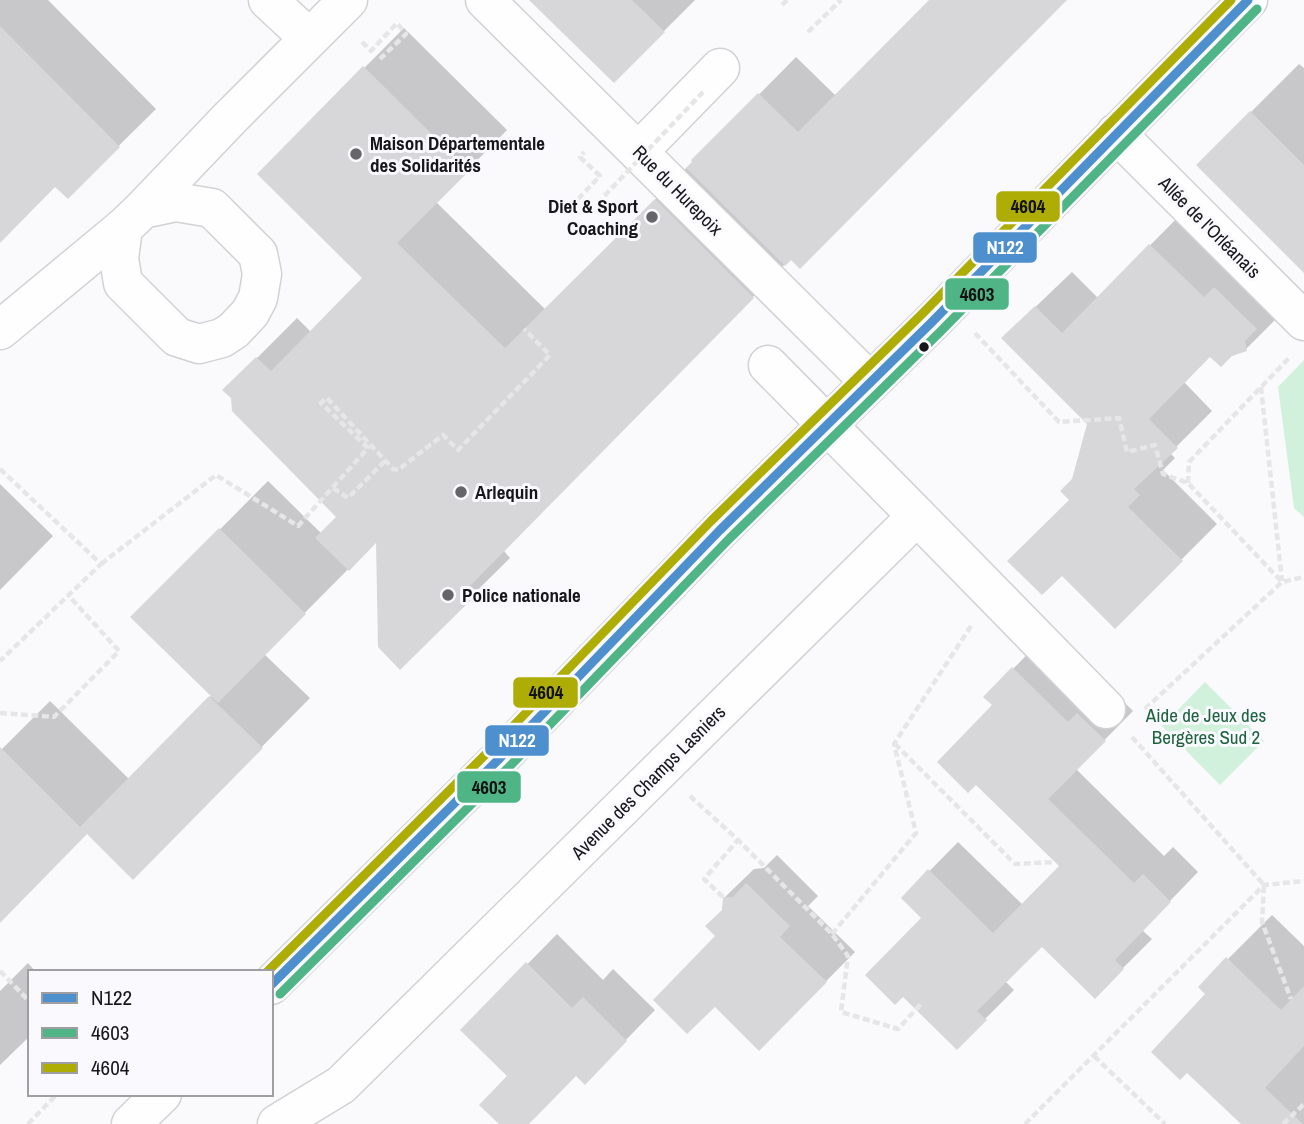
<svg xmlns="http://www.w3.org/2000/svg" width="1304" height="1124" font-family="'Archivo Narrow',sans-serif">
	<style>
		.green { fill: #d1f1dd }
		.shadow { fill: #0003 }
		.building { fill: #d7d7d9 }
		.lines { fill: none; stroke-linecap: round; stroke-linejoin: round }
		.minor-casing { stroke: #d2d2d4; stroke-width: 41 }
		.path { stroke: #e6e6e6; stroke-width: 4.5; stroke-dasharray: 7 3.5; stroke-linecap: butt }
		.minor { stroke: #fefeff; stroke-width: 38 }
		.path-bridge { stroke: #e6e6e6; stroke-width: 4.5; stroke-dasharray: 7 3.5; stroke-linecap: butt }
		.bus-1-casing { stroke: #f9f9fe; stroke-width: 14 }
		.bus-2-casing { stroke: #f9f9fe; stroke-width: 14 }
		.bus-3-casing { stroke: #f9f9fe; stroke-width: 14 }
		.bus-1 { stroke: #4d90cd; stroke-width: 9 }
		.bus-2 { stroke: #50b586; stroke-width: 9 }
		.bus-3 { stroke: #adad05; stroke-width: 9 }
		.poi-dot { fill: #666669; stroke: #f9f9fe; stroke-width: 2.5 }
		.bus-dot { fill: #171719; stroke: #f9f9fe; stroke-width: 2.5 }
		.labels { text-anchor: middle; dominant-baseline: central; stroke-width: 6; stroke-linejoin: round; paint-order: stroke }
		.poi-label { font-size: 19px; font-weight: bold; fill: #171719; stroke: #f9f9fe; text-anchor: start }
		.street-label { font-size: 19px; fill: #171719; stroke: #f9f9fe }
		.park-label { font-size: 19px; fill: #1e633d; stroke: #f9f9fe }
		.line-badge { stroke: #f9f9fe; stroke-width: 2.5 }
		.badge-label { font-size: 19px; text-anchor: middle; font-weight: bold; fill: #fff }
		.pale-badge-label { font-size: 19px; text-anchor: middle; font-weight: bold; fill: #111 }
	</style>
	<rect width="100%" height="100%" fill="#fafafd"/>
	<!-- green -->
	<g class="green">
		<path d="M1304 360V517L1294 508 1278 387Z"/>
		<path d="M1205 682 1264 741 1220 785 1162 726Z"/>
	</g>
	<!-- shadow -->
	<g class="shadow">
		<path d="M0 0H48L156 109 68 196 56 185 0 241Z"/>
		<path d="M532 0H695L614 81Z"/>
		<path d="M931 0H1065L791 258 507 546 504 551 510 558 400 667 378 539 264 654 310 698 181 829 88 832 0 920V751L50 701 129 779 212 695 133 617 268 481 322 534 338 517 225 390 297 318 311 332 365 278 259 174 404 28 507 130 436 202 546 310 796 57 836 96Z"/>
		<path d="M1299 64 1304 68V270L1198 165Z"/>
		<path d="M1186 209 1282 313 1246 349 1210 355 1184 382 1212 411 1170 453 1175 458 1163 470 1217 524 1115 626 1071 500 1074 479 1089 424 1003 338 1072 272 1098 298Z"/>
		<path d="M0 484 53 536 0 590Z"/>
		<path d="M1041 640 1107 685 1133 711 1076 769 1164 856 1173 847 1198 872 1142 930 1152 939 1095 996 1042 944 1005 981 1014 990 957 1047 923 918 903 898 958 842 1023 905 1062 866 995 705 986 697Z"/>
		<path d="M777 855 818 896 808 906 855 952 759 1049 718 936 724 898 754 869 764 868Z"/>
		<path d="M1272 915 1304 946V1124H1243L1208 994 1228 959Z"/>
		<path d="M557 934 603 980 613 969 655 1010 585 1082 576 1074 527 1124H501L509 1076 463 1030Z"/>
		<path d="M28 963 36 972H30V1036L0 1065V991Z"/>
	</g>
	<!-- building -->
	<g class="building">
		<path d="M529 0H632L665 32 614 83Z"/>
		<path d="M929 0H1067L800 269 791 260 785 266 686 168 692 162 691 160 758 93 798 132Z"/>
		<path d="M0 26 120 147 68 199 55 187 0 243Z"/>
		<path d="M363 66 469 171 397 243 505 348 655 199 754 298 467 589 465 592 472 599 400 670 378 647 376 543 349 571 315 538 336 517 232 411 231 398 222 390 256 357 271 371 362 278 257 174Z"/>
		<path d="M1250 111 1304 165V273L1196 165Z"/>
		<path d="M1149 244 1204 297 1214 287 1257 329 1245 341 1247 351 1232 356 1221 367 1210 357 1149 419 1178 448 1134 489 1140 495 1128 507 1183 561 1115 629 1062 576 1042 595 1007 561 1069 500 1060 491 1072 479 1087 424 1001 338 1035 306 1062 333Z"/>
		<path d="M219 528 306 614 218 703 130 617Z"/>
		<path d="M1012 667 1068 722 1077 713 1106 741 1048 799 1134 883 1143 874 1171 902 1115 960 1124 969 1095 999 1042 947 977 1011 987 1020 957 1050 903 997 895 1005 865 975 921 918 901 898 928 869 993 933 1059 866 976 785 968 793 937 762 992 705 983 697Z"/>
		<path d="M209 696 263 748 133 880 87 834 0 923V747L80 827Z"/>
		<path d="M746 883 790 926 780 937 827 982 759 1051 715 1007 687 1034 653 1000 715 936 705 926 722 910 723 897H733Z"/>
		<path d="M1226 957 1281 1010 1304 986V1046L1265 1088 1303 1124H1241L1187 1073 1180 1080 1151 1052 1205 994 1198 987Z"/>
		<path d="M526 962 572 1008 583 997 627 1041 585 1085 576 1076 529 1124H499L479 1105 507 1076 460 1030Z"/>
	</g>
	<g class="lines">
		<!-- minor casing -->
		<g class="minor-casing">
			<g id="minor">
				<path d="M268 0 309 38"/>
				<path d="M485 0 870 382"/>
				<path d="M1116 133 1304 321"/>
				<path d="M639 151 720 68"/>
				<path d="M176 202 212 208 258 254 262 274 258 298 250 313 234 330 222 338 199 344 177 337 123 283 119 258 123 228 143 209Z"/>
				<path d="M143 209 229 119 348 0"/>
				<path d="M0 330 123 228"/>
				<path d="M917 516 1106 709"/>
				<path d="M271 985 500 758 720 530 931 323 1248 0"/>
				<path d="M131 1124 162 1094"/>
				<path d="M277 1124 341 1085 917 516 768 365"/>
			</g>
		</g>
		<!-- path -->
		<g class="path">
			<path d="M782 5 787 0"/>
			<path d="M808 32 841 0"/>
			<path d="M362 42 371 51 397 23 406 34 380 59"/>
			<path d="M578 199 600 176 580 157 584 152"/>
			<path d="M975 333 1059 422 1119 418 1127 452 1155 445 1163 474 1188 483 1282 582"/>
			<path d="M1261 387 1282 581"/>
			<path d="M0 469 101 564 0 661"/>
			<path d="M1188 483 1189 462 1290 357"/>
			<path d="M333 488 348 498 385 461"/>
			<path d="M101 564 216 475 298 526 368 448 321 403 327 398 393 469 398 470 443 435 458 450 550 355 524 329"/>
			<path d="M1145 709 1282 582 1304 577"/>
			<path d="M0 713 54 717 119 651 68 595"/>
			<path d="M1132 737 1264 885 1262 922 1291 999"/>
			<path d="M895 744 1015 864 1055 862"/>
			<path d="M690 796 738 840 832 934 848 956 841 1012 898 1029 921 1004"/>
			<path d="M723 897 704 879 738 840"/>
			<path d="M832 934 916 833 894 744 971 626"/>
			<path d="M0 971 30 1002"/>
			<path d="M1094 1056 1165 1124"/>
			<path d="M28 1124 57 1094"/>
			<path d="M1025 1124 1264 885 1304 881"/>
			<path d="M1283 1124 1304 1104"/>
		</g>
		<!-- minor -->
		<use href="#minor" class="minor"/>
		<!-- path-bridge -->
		<path class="path-bridge" d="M590 211 703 92"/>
		<!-- bus-1 casing -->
		<g class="bus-1-casing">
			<path id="bus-1" d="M271 985 500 758 720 530 931 323 1248 0"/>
		</g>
		<!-- bus-2 casing -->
		<g class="bus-2-casing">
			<path id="bus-2" d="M280 994 509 767 729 539 940 332 1257 9"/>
		</g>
		<!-- bus-3 casing -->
		<g class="bus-3-casing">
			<path id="bus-3" d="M267 972 491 749 711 521 922 314 1231 0"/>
		</g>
		<!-- bus-1 -->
		<use href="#bus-1" class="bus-1"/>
		<!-- bus-2 -->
		<use href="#bus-2" class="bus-2"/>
		<!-- bus-3 -->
		<use href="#bus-3" class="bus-3"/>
	</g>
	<!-- markers -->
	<g class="poi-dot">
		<circle cx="356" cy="154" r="7"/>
		<circle cx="652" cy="217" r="7"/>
		<circle cx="461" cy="492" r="7"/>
		<circle cx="448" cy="595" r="7"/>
	</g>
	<circle class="bus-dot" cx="924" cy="347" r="6"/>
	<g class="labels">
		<!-- poi labels -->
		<g class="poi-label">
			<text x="370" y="143">Maison Départementale<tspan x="370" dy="22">des Solidarités</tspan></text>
			<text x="638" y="206" text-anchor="end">Diet &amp; Sport<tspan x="638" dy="22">Coaching</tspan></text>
			<text x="475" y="492">Arlequin</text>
			<text x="462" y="595">Police nationale</text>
		</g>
		<!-- street labels -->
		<g class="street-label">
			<text transform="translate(678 190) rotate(45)">Rue du Hurepoix</text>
			<text transform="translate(1210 227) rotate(45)">Allée de l'Orléanais</text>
			<text transform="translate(648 782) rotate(-45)">Avenue des Champs Lasniers</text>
		</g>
		<!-- park labels -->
		<g class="park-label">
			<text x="1206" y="715">Aide de Jeux des<tspan x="1206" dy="22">Bergères Sud 2</tspan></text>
		</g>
	</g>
	<g class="line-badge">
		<rect x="995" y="190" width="66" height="33" rx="7" fill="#adad05"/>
		<rect x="972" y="231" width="66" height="33" rx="7" fill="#4d90cd"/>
		<rect x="944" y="277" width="66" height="34" rx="7" fill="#50b586"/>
		<rect x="512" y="676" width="67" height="33" rx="7" fill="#adad05"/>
		<rect x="484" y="724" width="66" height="33" rx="7" fill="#4d90cd"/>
		<rect x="456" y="770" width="66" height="34" rx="7" fill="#50b586"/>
	</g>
	<g class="badge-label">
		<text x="1005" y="254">N122</text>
		<text x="517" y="747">N122</text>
	</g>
	<g class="pale-badge-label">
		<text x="1028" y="213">4604</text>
		<text x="977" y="301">4603</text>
		<text x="546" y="699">4604</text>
		<text x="489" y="794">4603</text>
	</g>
	<!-- legend -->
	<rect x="28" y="970" width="245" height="126" fill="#f9f9fe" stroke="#9f9fa2" stroke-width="2"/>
	<rect x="42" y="993" width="35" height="10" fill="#4d90cd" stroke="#9f9fa2" stroke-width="2"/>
	<text x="91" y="1005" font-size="21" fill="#171719">N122</text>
	<rect x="42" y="1028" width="35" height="10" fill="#50b586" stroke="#9f9fa2" stroke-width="2"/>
	<text x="91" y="1040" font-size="21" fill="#171719">4603</text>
	<rect x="42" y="1063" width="35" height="10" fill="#adad05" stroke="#9f9fa2" stroke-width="2"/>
	<text x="91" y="1075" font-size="21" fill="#171719">4604</text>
</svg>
